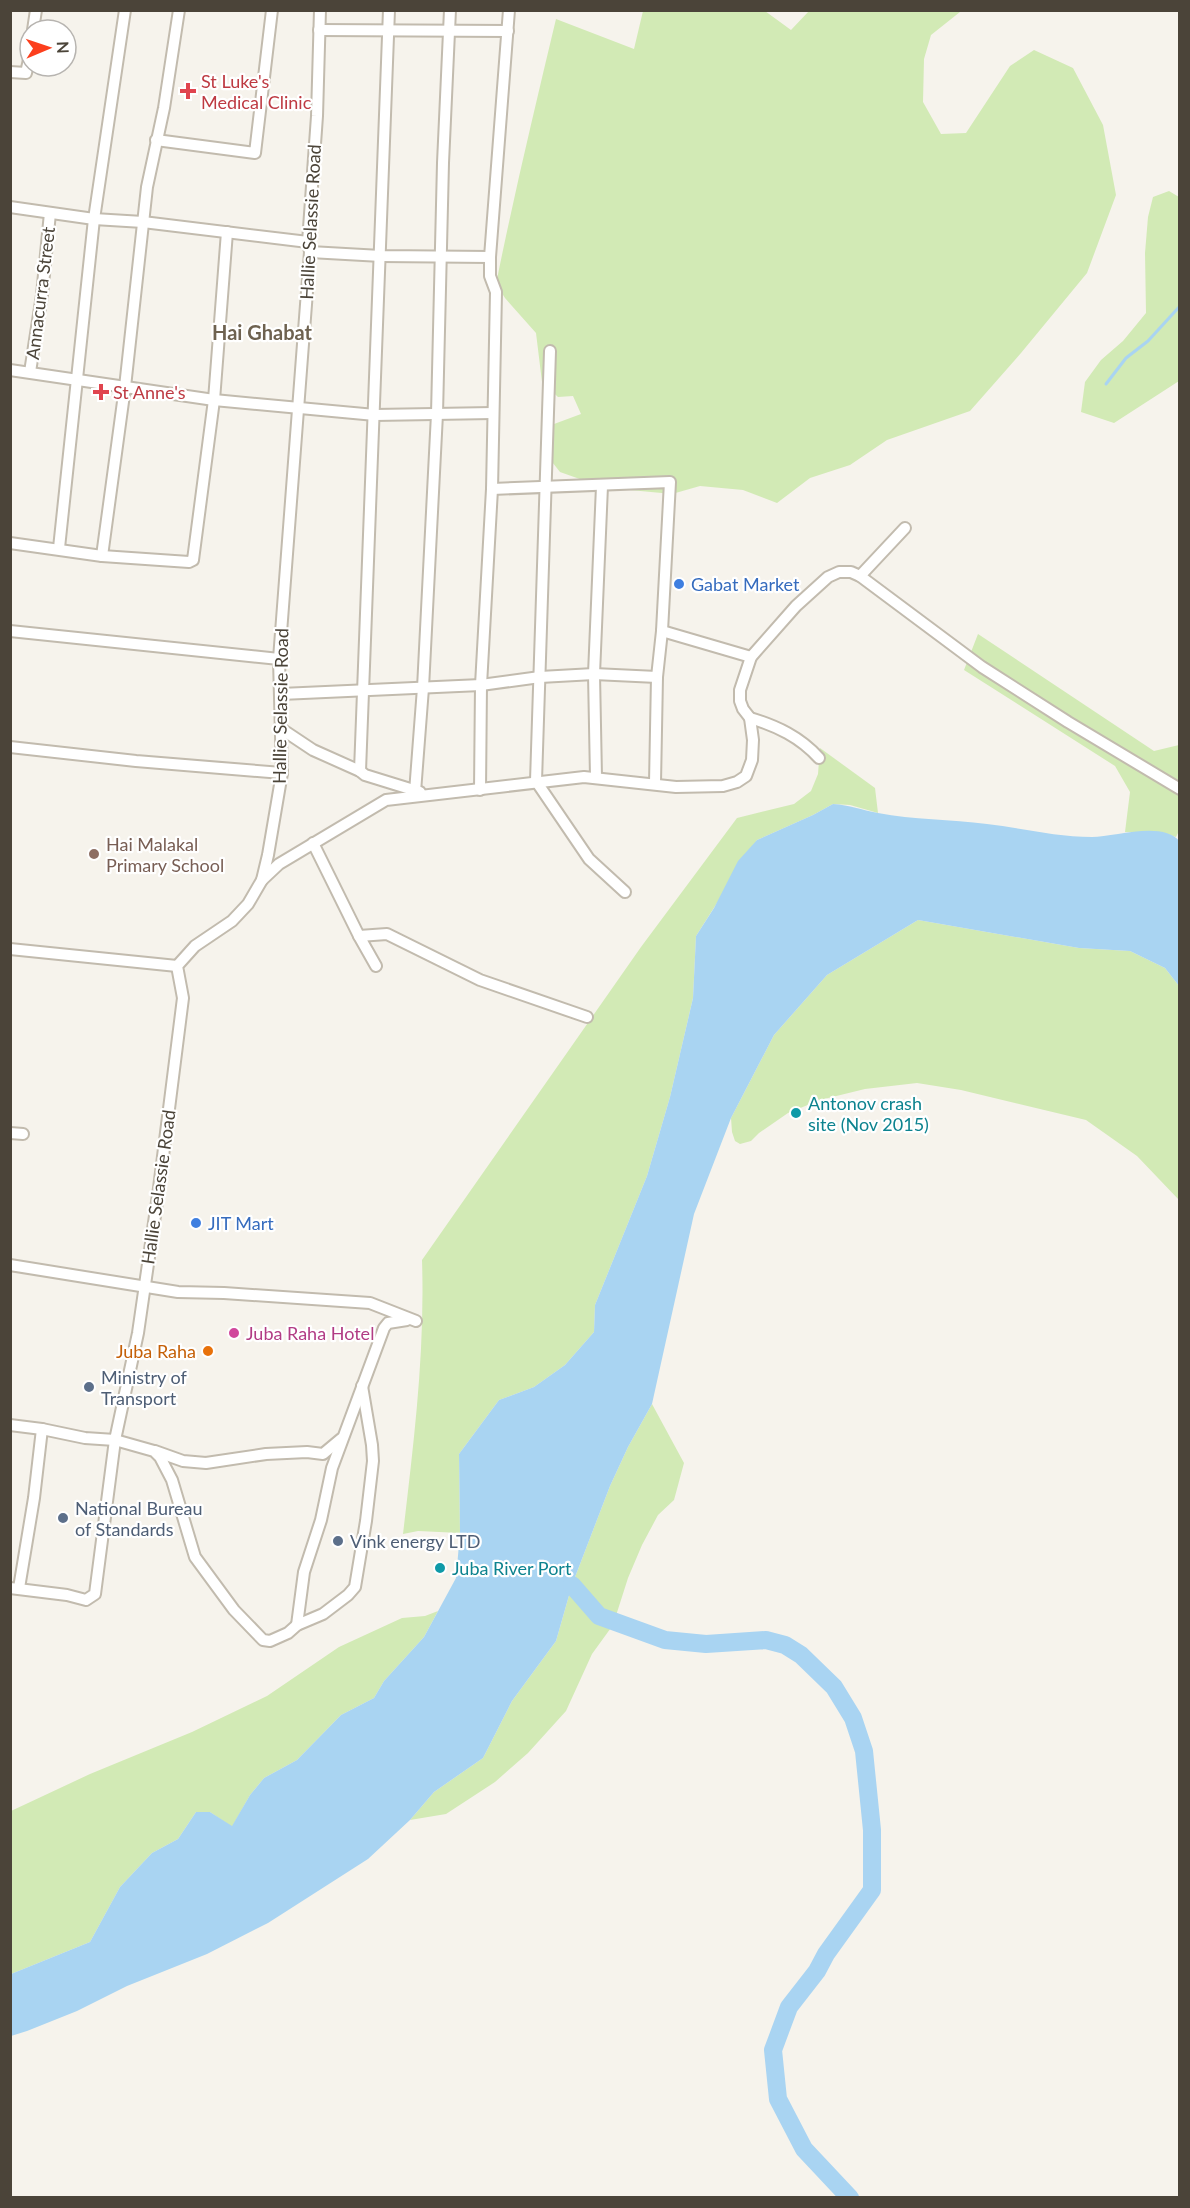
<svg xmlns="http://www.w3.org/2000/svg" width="1190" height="2208" font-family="Lato,sans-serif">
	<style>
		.green { fill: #d2eab5 }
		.water { fill: #a9d4f2 }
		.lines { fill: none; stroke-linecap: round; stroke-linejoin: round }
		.stream { stroke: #a9d4f2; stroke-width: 3 }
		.river { stroke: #a9d4f2; stroke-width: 18 }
		.minor-casing { stroke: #c2bbae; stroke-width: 14 }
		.minor { stroke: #fff; stroke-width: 10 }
		.health-dot { fill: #e0444e; stroke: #fff; stroke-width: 2 }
		.shop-dot { fill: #3f7fe0; stroke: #fff; stroke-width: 2 }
		.education-dot { fill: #8d6e63; stroke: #fff; stroke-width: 2 }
		.culture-dot { fill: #0f9aa8; stroke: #fff; stroke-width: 2 }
		.hotel-dot { fill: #d1479c; stroke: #fff; stroke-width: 2 }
		.food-dot { fill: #e8710a; stroke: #fff; stroke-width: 2 }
		.service-dot { fill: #5c6f8a; stroke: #fff; stroke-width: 2 }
		.labels { text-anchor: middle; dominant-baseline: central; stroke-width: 4.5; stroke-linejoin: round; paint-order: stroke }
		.health-label { font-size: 18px; fill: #be3a42; stroke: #fff; text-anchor: start }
		.street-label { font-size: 18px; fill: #4b4439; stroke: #fff }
		.shop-label { font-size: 18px; fill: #366cbe; stroke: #fff; text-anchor: start }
		.education-label { font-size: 18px; fill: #785e54; stroke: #fff; text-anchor: start }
		.culture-label { font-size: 18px; fill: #0d838f; stroke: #fff; text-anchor: start }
		.hotel-label { font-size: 18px; fill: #b23c85; stroke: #fff; text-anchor: start }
		.food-label { font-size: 18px; fill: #c56008; stroke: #fff; text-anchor: end }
		.service-label { font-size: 18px; fill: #4e5e75; stroke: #fff; text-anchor: start }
		.neighbourhood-label { font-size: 20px; font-weight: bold; fill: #6e6250; stroke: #fff }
	</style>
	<rect width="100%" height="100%" fill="#f6f3ec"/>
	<!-- green -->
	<g class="green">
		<path d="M643 11H765L791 30 809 11H967L960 12 931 35 924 59 923 102 941 134 966 133 1010 66 1034 50 1073 68 1103 125 1116 195 1087 273 1021 353 970 411 887 440 850 465 810 478 777 503 743 490 700 486 672 494 630 490 591 483 560 472 545 453 546 427 581 414 573 396 558 397 542 382 536 333 505 298 496 284C514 195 535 107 556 19L634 49Z"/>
		<path d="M1169 191 1179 197V381L1114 423 1081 412 1085 382 1101 360 1123 341 1146 313 1145 253 1148 217 1153 197Z"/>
		<path d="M978 634 1154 751 1179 745 1180 829 1176 837 1161 832H1125L1130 792 1115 766 964 670Z"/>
		<path d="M820 748 875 788 878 813 850 805 833 804 813 815 757 840 696 936 693 998 670 1097 647 1176 595 1305 594 1332 565 1365 534 1387 499 1400 459 1454 460 1533 418 1531 403 1534C414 1440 425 1354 422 1260L641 947 737 818 794 804 811 791 818 774Z"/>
		<path d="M918 920 1079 948 1130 951 1165 968 1179 986V1200L1137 1156 1086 1120 961 1090 917 1083 865 1089 820 1100 788 1113 759 1133 751 1141 740 1144 735 1141 732 1132 731 1118 774 1035 827 975Z"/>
		<path d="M652 1404 684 1463 674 1500 658 1515 642 1545 628 1578 613 1625 592 1654 566 1711 528 1753 495 1782 446 1814 410 1820 434 1792 483 1758 512 1701 556 1641 572 1585 610 1486 628 1447Z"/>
		<path d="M438 1611 424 1637 384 1681 374 1698 341 1715 297 1760 264 1778 250 1795 232 1827 210 1812H196L178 1839 152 1853 120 1887 90 1942 11 1974V1811L90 1774 192 1732 267 1696 339 1647 402 1618 425 1616Z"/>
	</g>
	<!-- water -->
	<path class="water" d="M833 804C850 805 861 810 878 813 913 820 951 819 987 824 1022 828 1056 837 1092 837 1114 837 1164 820 1180 842L1179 986 1165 968 1130 951 1079 948 918 920 827 975 774 1035 731 1118 694 1214 652 1404 628 1447 610 1486 572 1585 556 1641 512 1701 483 1758 434 1792 410 1820 368 1859 268 1923 207 1954 127 1986 77 2011 27 2031 11 2036V1974L90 1942 120 1887 152 1853 178 1839 196 1812H210L232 1826 250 1795 264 1778 297 1760 341 1715 374 1698 384 1681 424 1637 456 1578 460 1533 459 1454 499 1400 534 1387 565 1365 594 1332 595 1305 647 1176 670 1097 693 998 696 936 714 908 738 861 757 840 813 815Z"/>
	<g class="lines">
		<!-- stream -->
		<path class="stream" d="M1106 384 1126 358 1148 341 1180 306"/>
		<!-- river -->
		<path class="river" d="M572 1585 599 1616 665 1640 706 1644 766 1640 785 1645 801 1655 834 1687 853 1718 864 1751 872 1830V1890L826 1954 817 1971 789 2007 773 2050 778 2099 804 2149 850 2198"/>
		<!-- minor casing -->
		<g class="minor-casing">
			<g id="minor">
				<path d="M33 30 36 10"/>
				<path d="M319 30 508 31"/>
				<path d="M10 72 26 73 30 55"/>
				<path d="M156 140 255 153 272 10"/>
				<path d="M10 207 94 219 143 222 308 242"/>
				<path d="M310 252 381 256 490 257"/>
				<path d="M550 351 536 781 589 859 625 892"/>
				<path d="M10 370 214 400 375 415 493 413"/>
				<path d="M30 372 42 295 50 213"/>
				<path d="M492 489 670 482 662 631 657 677 655 783"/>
				<path d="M10 543 102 556 189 562 193 560 214 400 227 232"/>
				<path d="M59 548 94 219 125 10"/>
				<path d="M102 556 125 387 147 187 164 108 179 10"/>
				<path d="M860 576 905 528"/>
				<path d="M10 631 279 659"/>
				<path d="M662 631 751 657"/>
				<path d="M281 694 481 685 540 677 594 674 657 677"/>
				<path d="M750 718C777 726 800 737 819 758"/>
				<path d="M280 728 313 750 360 771 365 775 420 792"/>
				<path d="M10 747 136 761 282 773"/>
				<path d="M360 771 389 10"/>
				<path d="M596 777 594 674 602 486"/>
				<path d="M480 790 481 685 492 489 496 292 490 276V257L509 10"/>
				<path d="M415 792 423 688 437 414 443 163 450 10"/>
				<path d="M313 843 359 936"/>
				<path d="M262 880 279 864 386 800 584 777 676 787 723 786 737 782 746 776 752 760 753 740 750 718 743 709 740 701V690L751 657 796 606 828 577 839 572H851L860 576 982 667 1068 722 1180 789"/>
				<path d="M10 949 177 966"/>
				<path d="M376 966 359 936 387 934 480 980 587 1017"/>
				<path d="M10 1133 23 1134"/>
				<path d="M10 1265 178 1292 224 1293 370 1303 416 1321"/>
				<path d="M10 1425 42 1429 85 1438 115 1440 154 1451 160 1457 172 1480 195 1557 234 1610 263 1640 270 1641 288 1633 297 1625 323 1614 348 1595 355 1587 366 1521 373 1461 372 1445 362 1386"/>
				<path d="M155 1451 183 1461 206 1463 266 1454 307 1452 323 1454 341 1439"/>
				<path d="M10 1588 67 1595 86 1600 95 1594 115 1440 138 1333 159 1188 183 998 177 966 195 946 232 921 248 904 262 880 268 855 282 773 279 659 310 252 308 242 317 116 320 10"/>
				<path d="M19 1588 34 1498 42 1429"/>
				<path d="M297 1625 304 1572 321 1520 332 1468 384 1328 388 1323 407 1320"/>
			</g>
		</g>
		<!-- minor -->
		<use href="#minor" class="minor"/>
	</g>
	<!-- markers -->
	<g class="health-dot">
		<path d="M185 82h6v6h6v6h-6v6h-6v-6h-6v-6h6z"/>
		<path d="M98 383h6v6h6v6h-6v6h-6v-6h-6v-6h6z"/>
	</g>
	<g class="shop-dot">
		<circle cx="679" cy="584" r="6"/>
		<circle cx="196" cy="1223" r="6"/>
	</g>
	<circle class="education-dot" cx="94" cy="854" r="6"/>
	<g class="culture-dot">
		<circle cx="796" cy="1113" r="6"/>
		<circle cx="440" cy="1568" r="6"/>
	</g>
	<circle class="hotel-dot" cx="234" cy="1333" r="6"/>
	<circle class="food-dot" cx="208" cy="1351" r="6"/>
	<g class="service-dot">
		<circle cx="89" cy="1387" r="6"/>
		<circle cx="63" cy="1518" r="6"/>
		<circle cx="338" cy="1541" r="6"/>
	</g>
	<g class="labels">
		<!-- health labels -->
		<g class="health-label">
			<text x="201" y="81">St Luke's<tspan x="201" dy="21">Medical Clinic</tspan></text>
			<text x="113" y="392">St Anne's</text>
		</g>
		<!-- street labels -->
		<g class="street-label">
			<text transform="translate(310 222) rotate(-87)">Hallie Selassie Road</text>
			<text transform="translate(40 293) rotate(-83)">Annacurra Street</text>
			<text transform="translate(280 706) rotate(-89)">Hallie Selassie Road</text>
			<text transform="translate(158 1187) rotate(-82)">Hallie Selassie Road</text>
		</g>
		<!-- shop labels -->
		<g class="shop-label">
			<text x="691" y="584">Gabat Market</text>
			<text x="208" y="1223">JIT Mart</text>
		</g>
		<!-- education labels -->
		<g class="education-label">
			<text x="106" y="844">Hai Malakal<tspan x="106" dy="21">Primary School</tspan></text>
		</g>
		<!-- culture labels -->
		<g class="culture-label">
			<text x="808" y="1103">Antonov crash<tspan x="808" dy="21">site (Nov 2015)</tspan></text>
			<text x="452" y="1568">Juba River Port</text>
		</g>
		<!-- hotel labels -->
		<g class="hotel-label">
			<text x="246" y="1333">Juba Raha Hotel</text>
		</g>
		<!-- food labels -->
		<g class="food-label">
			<text x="196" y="1351">Juba Raha</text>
		</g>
		<!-- service labels -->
		<g class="service-label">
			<text x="101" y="1377">Ministry of<tspan x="101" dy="21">Transport</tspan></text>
			<text x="75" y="1508">National Bureau<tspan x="75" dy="21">of Standards</tspan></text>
			<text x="350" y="1541">Vink energy LTD</text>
		</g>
		<!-- neighbourhood labels -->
		<g class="neighbourhood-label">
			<text x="262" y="332">Hai Ghabat</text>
		</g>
	</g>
	<!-- border -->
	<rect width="1190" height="2208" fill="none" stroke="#4b4439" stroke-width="24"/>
	<!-- north arrow -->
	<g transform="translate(48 48) rotate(88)"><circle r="28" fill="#ffffff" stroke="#b7b4b0" stroke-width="1.5"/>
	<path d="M0-4.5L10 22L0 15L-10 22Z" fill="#fc3f1d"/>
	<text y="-9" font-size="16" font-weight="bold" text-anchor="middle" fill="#4b4439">N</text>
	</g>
</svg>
